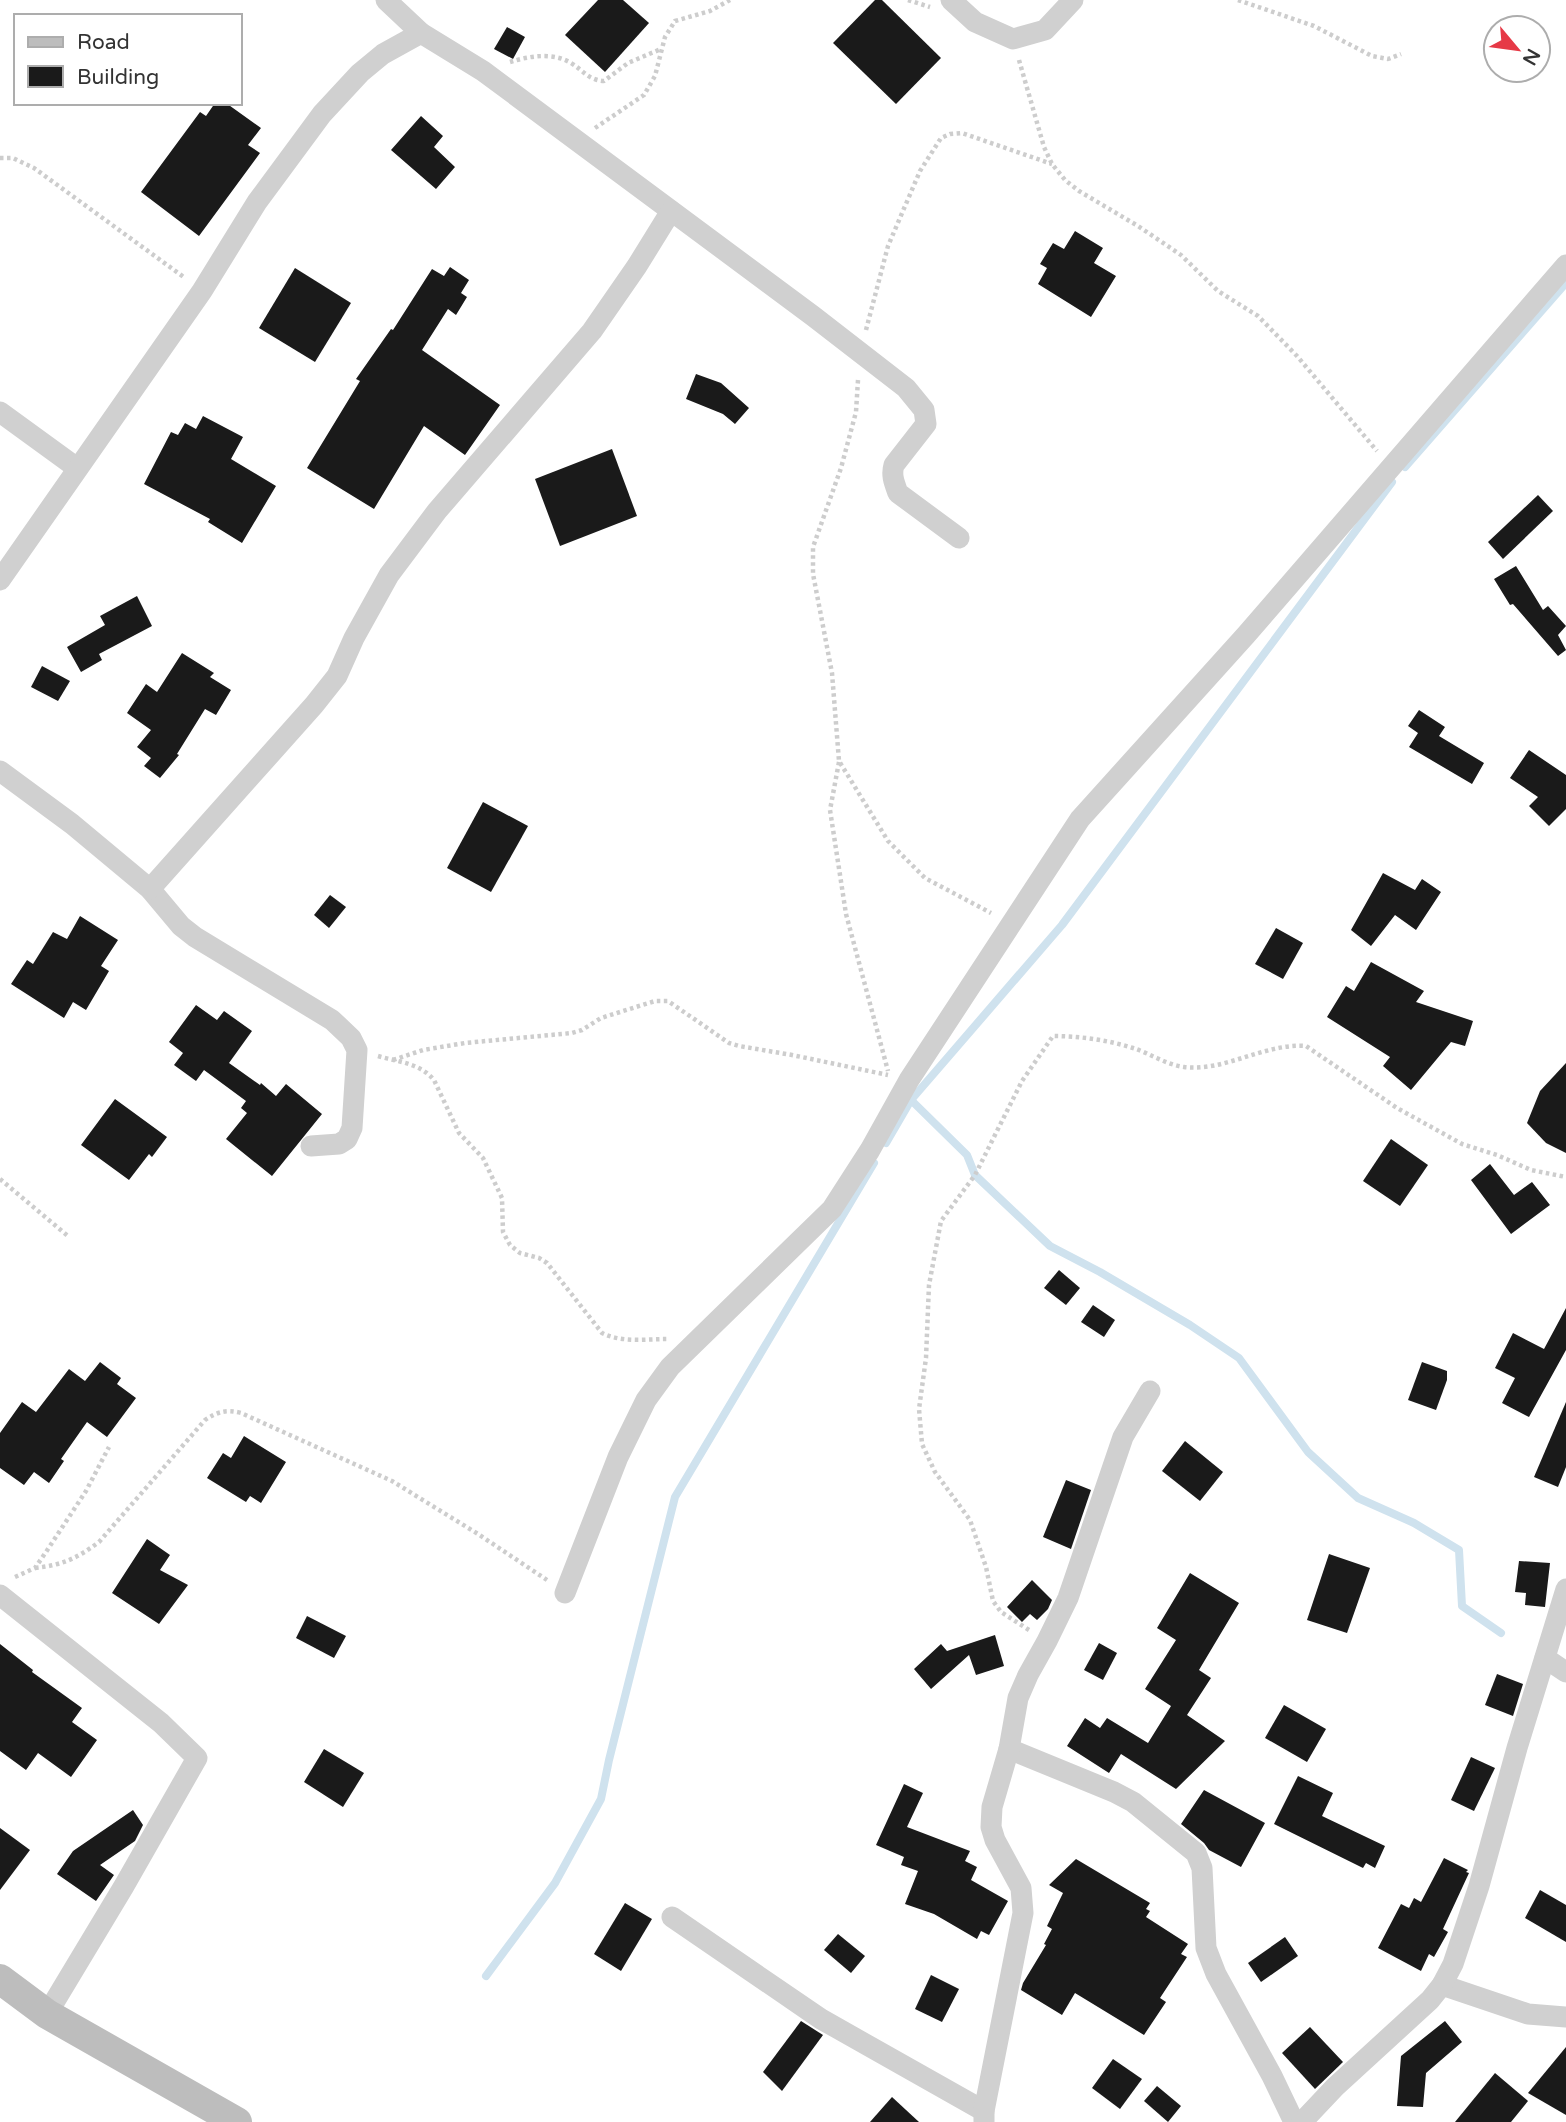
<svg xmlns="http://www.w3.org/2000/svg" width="1566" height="2122" font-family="'Varela Round',sans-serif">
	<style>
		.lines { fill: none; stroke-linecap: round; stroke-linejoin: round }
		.stream { stroke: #cfe2ee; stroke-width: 8 }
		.building { fill: #1a1a1a }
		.path { stroke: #cdcdcd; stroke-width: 4.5; stroke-dasharray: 3.5 3.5; stroke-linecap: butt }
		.minor { stroke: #d0d0d0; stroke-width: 21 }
		.secondary { stroke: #bdbdbd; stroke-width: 30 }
	</style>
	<rect width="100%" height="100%" fill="#fff"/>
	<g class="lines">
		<!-- stream -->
		<g class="stream">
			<path d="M1405 467 1566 283"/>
			<path d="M911 1100 967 1155 975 1175 1050 1246 1100 1272 1190 1325 1239 1358 1308 1452 1358 1498 1414 1523 1459 1550 1462 1606 1501 1633"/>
			<path d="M886 1143 911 1100 1062 925 1392 482"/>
			<path d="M486 1976 555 1883 601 1799 609 1760 675 1497 874 1163"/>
		</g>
	</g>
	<!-- building -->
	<g class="building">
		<path d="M598 0H623L649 23 605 72 565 35Z"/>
		<path d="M875 0H882L941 58 896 104 833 43Z"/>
		<path d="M507 27 525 37 513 59 494 49Z"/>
		<path d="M215 103H226L261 128 248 145 260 153 199 236 141 192 200 112 206 116Z"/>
		<path d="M421 116 443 136 434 147 455 167 436 189 391 150Z"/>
		<path d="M1075 231 1103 248 1094 263 1116 276 1091 317 1038 284 1047 268 1040 264 1053 243 1064 249Z"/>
		<path d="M450 267 469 280 461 293 467 297 456 315 448 309 422 350 500 405 465 455 424 426 374 509 307 468 360 381 356 379 391 329 393 330 432 269 444 276Z"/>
		<path d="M295 268 351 303 315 362 259 328Z"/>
		<path d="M696 374 721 383 749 408 735 424 723 414 686 399Z"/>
		<path d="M203 416 243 437 231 459 276 486 242 543 208 522 210 519 144 484 171 432 178 435 185 423 196 429Z"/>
		<path d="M612 449 637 516 560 546 535 479Z"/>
		<path d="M1538 495 1553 511 1503 559 1488 542Z"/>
		<path d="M1516 566 1543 610 1548 606 1566 626 1558 635 1566 650 1558 656 1513 604 1510 605 1494 579Z"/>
		<path d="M137 596 152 626 99 654 102 660 81 672 67 647 105 625 100 616Z"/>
		<path d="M182 653 214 673 210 677 231 690 216 715 205 709 177 754 179 755 160 778 144 766 151 758 137 747 151 730 127 713 146 684 157 692Z"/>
		<path d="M42 666 70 681 58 701 31 687Z"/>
		<path d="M1419 710 1445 727 1439 736 1484 763 1472 784 1409 747 1418 733 1408 726Z"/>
		<path d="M1529 750 1566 775V809L1549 826 1529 806 1538 797 1510 778Z"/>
		<path d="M483 802 528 826 491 892 447 868Z"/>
		<path d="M1383 873 1415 890 1422 879 1441 892 1416 930 1395 915 1371 946 1351 930Z"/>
		<path d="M330 895 346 907 329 928 314 915Z"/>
		<path d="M80 916 118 940 101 966 109 971 86 1010 73 1002 64 1018 11 984 27 960 33 964 53 932 67 939Z"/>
		<path d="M1276 928 1303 943 1283 979 1255 964Z"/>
		<path d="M1371 962 1424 991 1416 1002 1473 1021 1465 1046 1451 1042 1411 1090 1383 1066 1390 1057 1327 1017 1346 986 1354 991Z"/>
		<path d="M196 1005 217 1020 224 1011 252 1031 229 1063 260 1085 261 1083 276 1096 286 1084 322 1114 272 1176 226 1139 247 1113 241 1108 246 1101 204 1070 196 1081 174 1065 183 1053 169 1042Z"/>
		<path d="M1566 1063V1153L1546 1143 1527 1123 1540 1091Z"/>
		<path d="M115 1099 167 1137 152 1157 149 1154 129 1180 81 1145Z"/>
		<path d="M1391 1139 1428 1165 1400 1206 1363 1181Z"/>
		<path d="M1490 1164 1514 1195 1532 1182 1550 1205 1511 1234 1471 1180Z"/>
		<path d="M1059 1270 1080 1288 1066 1305 1044 1288Z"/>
		<path d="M1093 1305 1115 1320 1104 1337 1081 1322Z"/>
		<path d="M1566 1308V1350L1529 1417 1502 1403 1515 1378 1495 1368 1513 1333 1544 1349Z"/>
		<path d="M100 1362 121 1378 117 1384 136 1398 107 1437 87 1422 61 1459 64 1461 49 1483 34 1472 24 1485 0 1468V1433L22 1402 36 1412 69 1369 85 1381Z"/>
		<path d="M1422 1362 1447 1371V1380L1436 1410 1408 1400Z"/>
		<path d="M1566 1402V1467L1558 1487 1534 1477Z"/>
		<path d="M244 1436 286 1462 261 1503 250 1496 246 1502 207 1478 223 1453 231 1458Z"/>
		<path d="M1185 1441 1223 1472 1200 1501 1162 1471Z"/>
		<path d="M1066 1480 1091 1490 1071 1549 1043 1537Z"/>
		<path d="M147 1539 170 1555 160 1570 188 1585 159 1624 112 1593Z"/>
		<path d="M1329 1554 1370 1568 1347 1633 1307 1620Z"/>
		<path d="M1519 1561 1550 1563 1545 1607 1525 1605 1526 1593 1515 1592Z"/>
		<path d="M1190 1573 1239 1603 1199 1670 1211 1678 1187 1715 1225 1741 1176 1789 1121 1754 1109 1773 1067 1746 1085 1718 1100 1728 1107 1718 1148 1743 1171 1706 1145 1689 1176 1640 1157 1628Z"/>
		<path d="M1032 1580 1052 1600 1048 1609 1037 1620 1030 1614 1022 1622 1007 1607Z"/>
		<path d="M307 1616 346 1636 334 1658 296 1638Z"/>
		<path d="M995 1635 1004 1666 976 1675 969 1655 931 1689 914 1669 941 1644 947 1651Z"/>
		<path d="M1099 1643 1117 1653 1103 1680 1084 1670Z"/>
		<path d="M0 1644 33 1670 32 1672 82 1708 72 1722 97 1740 71 1777 38 1753 26 1770 0 1751Z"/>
		<path d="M1497 1674 1523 1684 1513 1716 1485 1705Z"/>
		<path d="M1284 1705 1326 1729 1307 1762 1265 1738Z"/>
		<path d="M324 1749 364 1773 343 1807 304 1782Z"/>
		<path d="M1471 1757 1495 1768 1474 1811 1451 1800Z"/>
		<path d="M1298 1776 1333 1793 1322 1816 1385 1846 1375 1868 1366 1863 1363 1868 1274 1824Z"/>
		<path d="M904 1784 923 1793 907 1827 970 1851 965 1861 977 1867 971 1880 1008 1901 989 1935 981 1931 977 1939 934 1914 905 1904 918 1871 901 1865 904 1857 876 1845Z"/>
		<path d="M1204 1790 1265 1823 1241 1867 1209 1850 1204 1843 1181 1824Z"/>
		<path d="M133 1810 143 1825 135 1841 100 1865 114 1875 96 1901 57 1874 73 1851Z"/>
		<path d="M0 1828 30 1850 0 1890Z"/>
		<path d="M1444 1858 1468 1870 1466 1872 1469 1873 1443 1929 1448 1932 1434 1957 1429 1954 1421 1971 1378 1948 1401 1904 1409 1908 1414 1898 1421 1902Z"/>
		<path d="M1076 1859 1150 1903 1146 1909 1150 1911 1146 1917 1188 1944 1181 1954 1187 1957 1160 1998 1166 2002 1144 2035 1075 1993 1062 2015 1021 1990 1023 1983 1046 1945 1044 1944 1052 1929 1047 1926 1063 1893 1049 1885Z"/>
		<path d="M1540 1890 1566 1905V1942L1525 1918Z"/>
		<path d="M625 1903 652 1919 621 1971 594 1954Z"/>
		<path d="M838 1934 865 1956 851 1973 824 1950Z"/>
		<path d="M1285 1937 1298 1956 1261 1982 1248 1963Z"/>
		<path d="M931 1975 959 1989 942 2022 915 2009Z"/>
		<path d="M801 2021 823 2035 782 2091 763 2072Z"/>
		<path d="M1445 2021 1462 2042 1426 2073 1423 2107 1397 2106 1401 2056Z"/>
		<path d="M1310 2027 1343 2062 1315 2089 1282 2053Z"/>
		<path d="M1566 2047V2115L1528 2093Z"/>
		<path d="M1113 2059 1142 2079 1120 2109 1092 2088Z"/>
		<path d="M1495 2073 1528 2101 1511 2122H1455Z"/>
		<path d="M1157 2086 1181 2106 1168 2122 1144 2101Z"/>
		<path d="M892 2097 919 2122H870Z"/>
	</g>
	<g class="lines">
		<!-- path -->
		<g class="path">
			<path d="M908 0 930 7"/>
			<path d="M1238 0 1314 26 1372 56 1388 59 1401 54"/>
			<path d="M1019 60 1044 147 1052 164 1065 180 1079 191 1138 226 1181 255 1218 291 1258 316 1297 356 1377 451"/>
			<path d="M510 62C529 56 553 52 571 63 583 70 588 80 604 81L628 63 661 49"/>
			<path d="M595 128 644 95 655 76 665 37 675 21 710 11 730 0"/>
			<path d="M0 158H13L34 168 185 278"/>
			<path d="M866 330 888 246 920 171 941 138 950 134 962 133 1052 164"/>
			<path d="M858 380 856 412 841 468 813 547V574L832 673 839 761 888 841 925 878 991 913"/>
			<path d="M839 762 830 810 846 914 888 1071"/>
			<path d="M378 1056C398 1062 420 1063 434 1080L459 1133 483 1158 502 1198 503 1232 510 1245 520 1253 539 1258 547 1263 602 1333C622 1343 646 1339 667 1339"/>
			<path d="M393 1060 423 1050 465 1043 572 1033 582 1030 601 1018 655 1001H668L729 1043 739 1046 792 1055 888 1075"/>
			<path d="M0 1179 69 1237"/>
			<path d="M35 1568C62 1565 76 1559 99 1542L205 1420C217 1412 226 1409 241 1413L392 1481 478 1534 547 1580"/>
			<path d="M15 1577 35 1568 46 1552 86 1491 109 1447"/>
			<path d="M1029 1630 1001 1612 993 1601 986 1567 970 1520 935 1472 922 1444 919 1409 926 1358 929 1285 941 1221 975 1175 1022 1081 1053 1036C1079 1036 1108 1040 1133 1048 1149 1053 1167 1065 1184 1067 1225 1072 1264 1043 1306 1046L1397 1108 1462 1144 1497 1155 1531 1170 1566 1177"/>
		</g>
		<!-- minor -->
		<g class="minor">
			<path d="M386 0 421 33 483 71 813 316 906 388 924 410 926 424 894 465C891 475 894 482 898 493L959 538"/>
			<path d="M951 0 975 22 1013 39 1045 30 1073 0"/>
			<path d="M0 412 77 468"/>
			<path d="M0 580 202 291 257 202 322 114 360 73 383 54 421 33"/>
			<path d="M0 771 72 824 150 889 181 926 195 937 332 1020 351 1038 357 1050 352 1128 347 1139 339 1144 311 1146"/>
			<path d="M150 889 314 705 337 676 354 638 389 575 437 511 592 331 637 266 671 211"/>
			<path d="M565 1593 618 1457 646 1400 670 1367 832 1209 870 1150 909 1080 1080 819 1246 635 1566 265"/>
			<path d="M0 1595 161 1723 197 1758 124 1886 47 2014"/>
			<path d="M1545 1658 1566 1672"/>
			<path d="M1009 1749 1114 1792 1133 1802 1196 1853 1202 1868 1206 1948 1216 1974 1272 2076 1294 2122"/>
			<path d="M672 1917 821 2019 984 2111"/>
			<path d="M1442 1985 1528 2014 1566 2017"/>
			<path d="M984 2122V2111L1023 1913 1021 1888 995 1840 991 1827 992 1807 1009 1749 1018 1698 1028 1675 1047 1641 1068 1598 1123 1437 1150 1391"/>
			<path d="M1302 2122 1335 2087 1430 2000 1442 1985 1453 1964 1479 1886 1517 1748 1566 1589"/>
		</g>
		<!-- secondary -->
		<path class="secondary" d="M0 1979 47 2014 237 2122"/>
	</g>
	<!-- legend -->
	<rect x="14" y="14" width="228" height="91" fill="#ffffff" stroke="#adadad" stroke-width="2"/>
	<rect x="28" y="37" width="35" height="10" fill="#bdbdbd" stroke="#adadad" stroke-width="2"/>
	<text x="77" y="49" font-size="21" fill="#333333">Road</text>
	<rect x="28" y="66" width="35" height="21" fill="#1a1a1a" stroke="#adadad" stroke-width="2"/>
	<text x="77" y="84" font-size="21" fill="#333333">Building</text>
	<!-- north arrow -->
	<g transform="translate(1517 49) rotate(119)"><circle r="33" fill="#ffffff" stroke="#adadad" stroke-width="2"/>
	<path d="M0-5L12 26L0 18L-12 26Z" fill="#e63946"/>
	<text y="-10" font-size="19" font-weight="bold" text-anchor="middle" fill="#333333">N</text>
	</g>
</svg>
